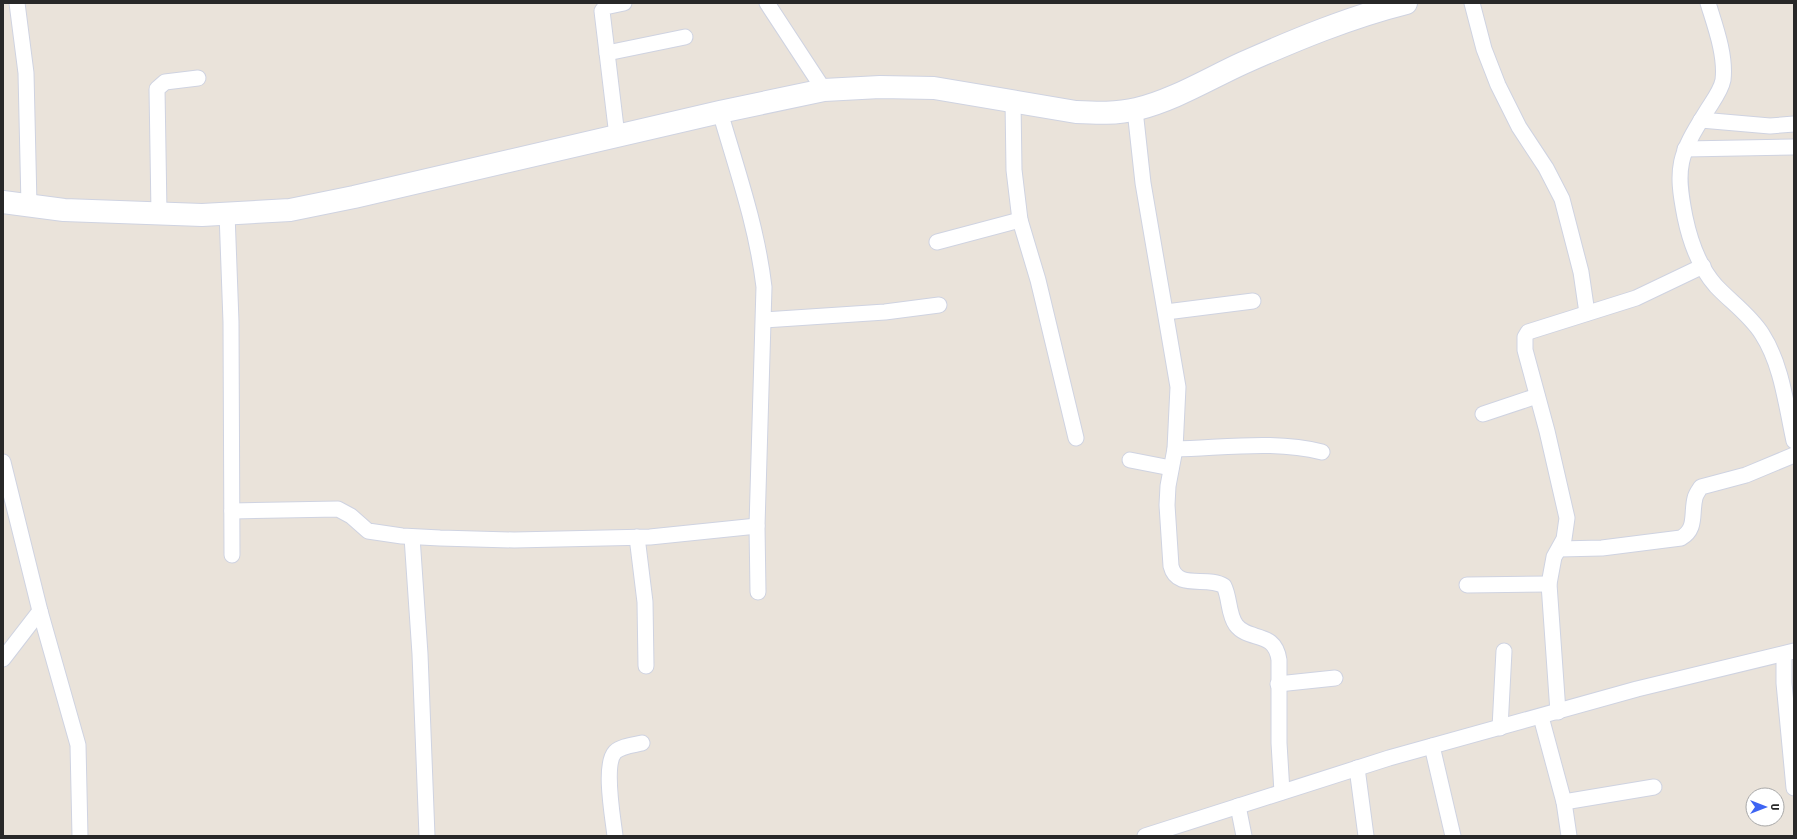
<svg xmlns="http://www.w3.org/2000/svg" width="1797" height="839" font-family="'Fira Sans Condensed',sans-serif">
	<style>
		.lines { fill: none; stroke-linecap: round; stroke-linejoin: round }
		.minor-casing { stroke: #cfd3e1; stroke-width: 17 }
		.secondary-casing { stroke: #cfd3e1; stroke-width: 24 }
		.minor { stroke: #fff; stroke-width: 15 }
		.secondary { stroke: #fff; stroke-width: 22 }
	</style>
	<rect width="100%" height="100%" fill="#eae3da"/>
	<g class="lines">
		<!-- minor casing -->
		<g class="minor-casing">
			<g id="minor">
				<path d="M17 3 26 73 29 205"/>
				<path d="M767 3 824 90"/>
				<path d="M1472 3 1484 49 1498 85 1519 127 1546 168 1562 199 1581 272 1587 313"/>
				<path d="M1708 3C1715 26 1726 55 1723 80 1721 91 1712 102 1706 112 1679 155 1675 167 1685 217 1690 241 1699 267 1716 286 1731 302 1750 315 1762 334 1782 365 1786 405 1794 441"/>
				<path d="M607 53 685 37"/>
				<path d="M1013 101 1014 170 1020 220 1038 280 1076 438"/>
				<path d="M1135 110 1143 183 1178 387 1175 449 1168 486 1167 505 1171 566C1177 591 1207 575 1224 586 1230 598 1228 614 1236 625 1249 642 1275 630 1279 660V743L1282 792"/>
				<path d="M720 112C737 170 757 227 764 287L757 526 758 592"/>
				<path d="M1701 120 1770 126 1794 124"/>
				<path d="M617 136 602 11 605 7 624 3"/>
				<path d="M1685 149 1793 147"/>
				<path d="M159 213 157 89 165 82 198 78"/>
				<path d="M227 213 231 322 232 555"/>
				<path d="M937 242 1020 220"/>
				<path d="M1166 312 1253 301"/>
				<path d="M764 320 885 312 939 305"/>
				<path d="M1483 414 1537 396"/>
				<path d="M1175 449C1223 448 1275 440 1322 452"/>
				<path d="M1130 460 1171 468"/>
				<path d="M3 462 40 611 78 745 80 836"/>
				<path d="M232 511 338 509 351 516 368 531 402 536 440 538 514 540 650 537 757 526"/>
				<path d="M412 537 420 654 427 836"/>
				<path d="M637 537 645 602 646 666"/>
				<path d="M1559 549 1602 548 1681 538C1697 529 1691 514 1695 498 1696 494 1699 490 1701 487L1746 475 1794 455"/>
				<path d="M1467 585 1549 584"/>
				<path d="M1784 655V683L1794 788"/>
				<path d="M3 659 40 611"/>
				<path d="M1278 684 1335 678"/>
				<path d="M1558 712 1549 584 1554 557 1564 539 1567 518 1547 431 1525 350V337L1528 332 1636 298 1703 266"/>
				<path d="M1541 717 1564 802 1569 836"/>
				<path d="M1500 728 1504 651"/>
				<path d="M1432 746 1453 836"/>
				<path d="M1357 768 1366 836"/>
				<path d="M1564 802 1654 787"/>
				<path d="M1238 806 1244 836"/>
				<path d="M615 836C613 818 603 765 615 752 621 746 634 745 642 743"/>
				<path d="M1145 836 1389 758 1637 689 1794 651"/>
			</g>
		</g>
		<!-- secondary casing -->
		<g class="secondary-casing">
			<path id="secondary" d="M3 202 64 210 202 215 290 210 354 197 720 112 824 90 880 87 934 88 1076 112C1096 113 1117 114 1137 109 1174 100 1208 79 1243 63 1295 40 1350 17 1406 3"/>
		</g>
		<!-- minor -->
		<use href="#minor" class="minor"/>
		<!-- secondary -->
		<use href="#secondary" class="secondary"/>
	</g>
	<!-- border -->
	<rect width="1797" height="839" fill="none" stroke="#282828" stroke-width="8"/>
	<!-- north arrow -->
	<g transform="translate(1765 807) rotate(90)"><circle r="19" fill="#ffffff" stroke="#a9a9a9"/>
	<path d="M0-3L7 15L0 10L-7 15Z" fill="#3e64f3"/>
	<text y="-6" font-size="11" font-weight="bold" text-anchor="middle" fill="#282828">U</text>
	</g>
</svg>
